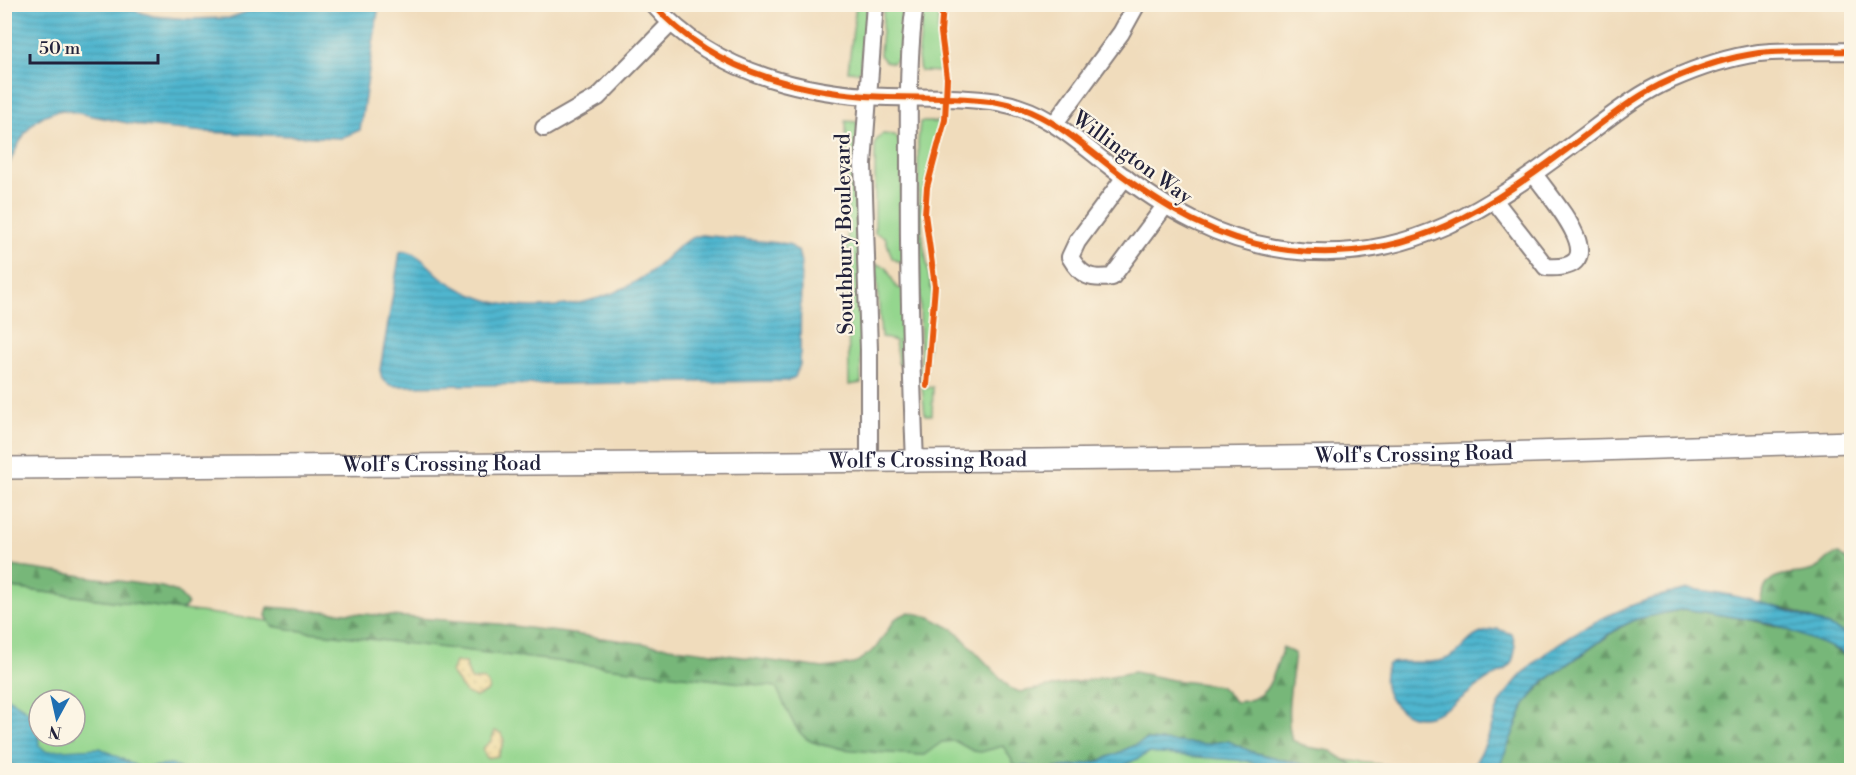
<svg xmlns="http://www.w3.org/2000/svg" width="1856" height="775" font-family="'Libre Bodoni',serif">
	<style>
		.green { fill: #94d68e; stroke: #5b7c64; stroke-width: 1.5; fill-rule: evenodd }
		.forest { fill: url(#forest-firs); stroke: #4c6c5a; stroke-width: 1.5 }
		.sand { fill: url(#sand-dots); stroke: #887e6c; stroke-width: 1.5 }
		.water { fill: url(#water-rules); stroke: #396c85; stroke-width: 1.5 }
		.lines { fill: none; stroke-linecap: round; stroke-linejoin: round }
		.minor-casing { stroke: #897f7c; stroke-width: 20 }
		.major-casing { stroke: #897f7c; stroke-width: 24 }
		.minor { stroke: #fff; stroke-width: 16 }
		.major { stroke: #fff; stroke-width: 21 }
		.cycleway-casing { stroke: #fcf5e5; stroke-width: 10 }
		.cycleway { stroke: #e8590c; stroke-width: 6 }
		.labels { text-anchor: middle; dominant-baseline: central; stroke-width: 4.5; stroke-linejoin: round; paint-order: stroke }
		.street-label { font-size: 21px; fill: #22223b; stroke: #fcf5e5 }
	</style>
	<defs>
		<pattern id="forest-firs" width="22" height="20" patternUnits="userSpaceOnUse" patternTransform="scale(1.5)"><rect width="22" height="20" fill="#77b779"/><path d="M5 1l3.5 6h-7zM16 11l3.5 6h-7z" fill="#619464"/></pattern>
		<pattern id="sand-dots" width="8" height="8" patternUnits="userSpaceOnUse" patternTransform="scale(1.5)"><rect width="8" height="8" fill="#eeda9e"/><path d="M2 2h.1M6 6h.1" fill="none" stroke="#ccbb89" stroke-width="1.8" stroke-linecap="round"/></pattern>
		<pattern id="water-rules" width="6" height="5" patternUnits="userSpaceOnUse" patternTransform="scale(1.5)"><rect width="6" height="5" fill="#50b6cf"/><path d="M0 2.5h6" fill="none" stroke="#4294a9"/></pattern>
	</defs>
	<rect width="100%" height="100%" fill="#fcf5e5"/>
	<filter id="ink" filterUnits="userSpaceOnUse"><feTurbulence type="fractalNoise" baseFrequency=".0167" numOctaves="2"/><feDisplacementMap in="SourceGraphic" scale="12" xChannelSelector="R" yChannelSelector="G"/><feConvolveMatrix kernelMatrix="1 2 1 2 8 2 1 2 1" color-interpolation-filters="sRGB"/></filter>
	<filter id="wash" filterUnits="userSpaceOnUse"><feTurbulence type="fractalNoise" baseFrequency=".008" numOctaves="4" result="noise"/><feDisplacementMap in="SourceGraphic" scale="24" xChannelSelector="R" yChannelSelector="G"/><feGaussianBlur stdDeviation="1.35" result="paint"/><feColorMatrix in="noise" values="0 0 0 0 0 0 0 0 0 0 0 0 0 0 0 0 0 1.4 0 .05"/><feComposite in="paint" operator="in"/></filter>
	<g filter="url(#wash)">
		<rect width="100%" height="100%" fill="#f0dcbc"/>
		<!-- green -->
		<g class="green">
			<path d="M856 5H868L860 69 859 72 848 71Z"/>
			<path d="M884 5H908L901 55 892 63 885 61 880 55Z"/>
			<path d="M924 5H940L938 29 943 72 920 71 918 58Z"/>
			<path d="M846 121 857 122 858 127 861 383 849 385Z"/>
			<path d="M920 122H941L923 195 922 235 932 293 925 382 926 388 933 387 932 415H925L921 379 918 143Z"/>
			<path d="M882 134 895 135 901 143 904 265 892 258 885 237 875 233V142Z"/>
			<path d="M876 264 886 267 896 287 904 290 905 369 898 363 895 341 881 337Z"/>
			<path d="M5 587 1422 770H5ZM39 700H75V736H39Z"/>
		</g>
		<!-- forest -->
		<g class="forest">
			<path d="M1839 554 1851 564V636L1793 611 1760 603C1766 564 1794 579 1815 569 1826 564 1826 555 1839 554Z"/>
			<path d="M5 565 162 587 177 592 188 604 182 610 5 587Z"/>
			<path d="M268 607 499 624 823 668 854 664 875 649 896 618 909 612 930 617 955 630 1010 688 1020 692 1134 672 1173 680 1220 686 1236 702C1272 701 1272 676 1283 647L1295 654C1292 681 1284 712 1292 740L1307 747 1331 751 1360 770H1325L1252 752 1228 741 1204 744 1146 740 1100 761 1076 766 1041 770 1016 767 1003 746 981 752 973 751 955 741 942 742 924 755C898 753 828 752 807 739 793 730 784 702 776 687L301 631 272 626 266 616Z"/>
			<path d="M1684 609C1740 618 1804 625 1851 660V770H1498L1525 704 1545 681 1621 627 1637 619Z"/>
		</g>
		<!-- sand -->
		<g class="sand">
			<path d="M455 662 465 663 471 680C479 681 485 675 489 687L487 692 476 697 466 693 451 673Z"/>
			<path d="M495 731 501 733 504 741 498 756 487 758 482 749 491 741Z"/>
		</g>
		<!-- water -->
		<g class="water">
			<path d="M5 4 115 5 153 16 189 19 229 18 267 5H379L360 130 341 138 206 132 143 126 63 110C27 114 20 143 5 172Z"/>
			<path d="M701 235 788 244 798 251 801 263 800 364 795 377 788 381 398 386 390 385 382 379 380 370 400 252C414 247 431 269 441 277 467 296 503 308 535 307 578 307 620 296 654 269 671 255 679 241 701 235Z"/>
			<path d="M1689 589C1746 594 1799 613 1851 636V660L1840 651 1771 623 1684 609 1637 619 1620 627 1544 681 1525 704 1498 770H1471C1476 761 1482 752 1486 742 1492 730 1494 715 1500 703 1536 643 1623 602 1689 589Z"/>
			<path d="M1498 629 1512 634C1516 644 1516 655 1510 665 1505 673 1496 674 1488 679 1459 697 1422 742 1390 699 1383 688 1383 675 1388 664 1396 659 1426 665 1443 660 1468 652 1463 633 1498 629Z"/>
			<path d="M5 696C32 715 38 711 39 746L46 751 100 748 140 768 172 765 183 770 21 769 5 761Z"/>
			<path d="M1146 740 1204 744 1228 741 1252 752 1325 770H1268L1247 761 1149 753 1115 770H970L1026 766 1041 770 1076 766 1100 761Z"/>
		</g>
	</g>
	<g filter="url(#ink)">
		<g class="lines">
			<!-- minor casing -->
			<g class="minor-casing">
				<g id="minor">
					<path d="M653 4C707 66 786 90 866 96 910 99 954 95 998 102 1045 110 1075 139 1111 167 1165 209 1219 241 1288 250 1410 265 1490 207 1582 138 1610 117 1638 94 1670 80 1697 68 1730 57 1759 53 1789 50 1821 52 1852 51"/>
					<path d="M1055 123 1121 33 1137 4"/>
					<path d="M544 128 598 97 670 24"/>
					<path d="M1125 177 1077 242 1070 257C1081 276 1090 280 1112 277L1165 206"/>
					<path d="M1494 200 1546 267C1619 272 1551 199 1534 174"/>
					<path d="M869 462V350L863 164 875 4"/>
					<path d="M915 462C911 364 908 267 909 169 909 114 907 59 915 4"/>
				</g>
			</g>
			<!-- major casing -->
			<g class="major-casing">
				<g id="major">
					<path id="s1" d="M4 468 1041 460 1434 455 1852 442"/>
				</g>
			</g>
			<!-- minor -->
			<use href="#minor" class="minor"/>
			<!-- major -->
			<use href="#major" class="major"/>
			<!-- cycleway casing -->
			<g class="cycleway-casing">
				<g id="cycleway">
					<path d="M653 4C707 66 786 90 866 96 910 99 954 95 998 102 1045 110 1075 139 1111 167 1165 209 1219 241 1288 250 1410 265 1490 207 1582 138 1610 117 1638 94 1670 80 1697 68 1730 57 1759 53 1789 50 1821 52 1852 51"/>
					<path d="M927 386 935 286 925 214 927 187 945 120 947 78 941 32 943 4"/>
				</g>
			</g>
			<!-- cycleway -->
			<use href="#cycleway" class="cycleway"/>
		</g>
	</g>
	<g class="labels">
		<!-- street labels -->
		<g class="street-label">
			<text transform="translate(1132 158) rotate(36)">Willington Way</text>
			<text transform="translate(845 234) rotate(-91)">Southbury Boulevard</text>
			<text stroke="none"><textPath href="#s1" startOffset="1410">Wolf's Crossing Road</textPath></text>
			<text stroke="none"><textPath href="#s1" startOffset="924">Wolf's Crossing Road</textPath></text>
			<text stroke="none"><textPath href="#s1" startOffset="438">Wolf's Crossing Road</textPath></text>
		</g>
	</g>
	<!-- margin -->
	<rect width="1856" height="775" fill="none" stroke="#fcf5e5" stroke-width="24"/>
	<!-- north arrow -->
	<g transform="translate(57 718) rotate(188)"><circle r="28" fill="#fcf5e5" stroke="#a5a1a1" stroke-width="1.5"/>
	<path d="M0-4.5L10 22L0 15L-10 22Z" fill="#1f6fb2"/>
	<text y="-9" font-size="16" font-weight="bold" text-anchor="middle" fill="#22223b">N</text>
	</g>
	<!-- scale -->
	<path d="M30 54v9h128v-9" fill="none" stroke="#22223b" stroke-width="3"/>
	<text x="39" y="54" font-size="18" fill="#22223b" stroke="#fcf5e5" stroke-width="4.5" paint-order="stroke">50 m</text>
</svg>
